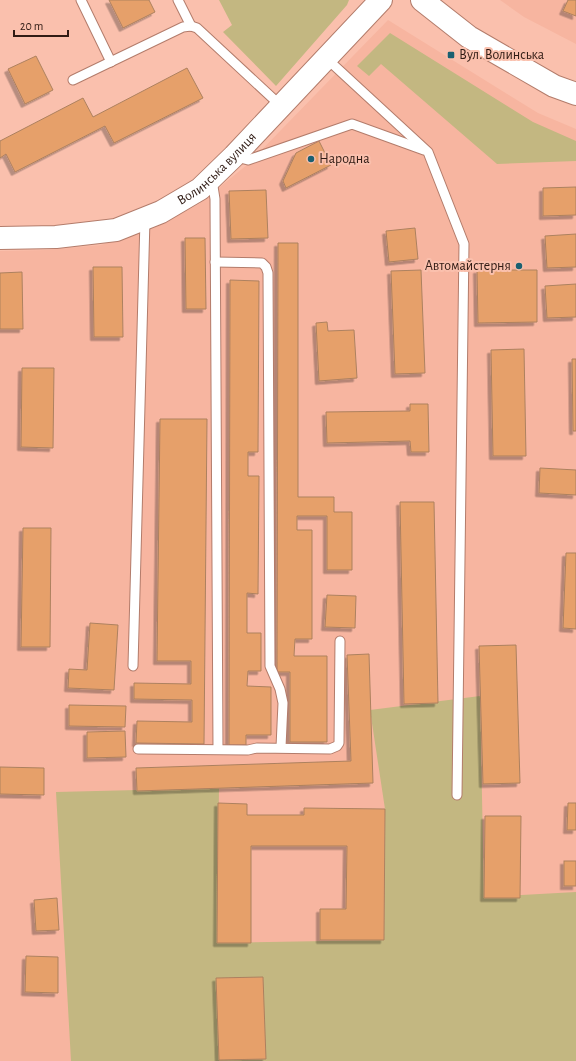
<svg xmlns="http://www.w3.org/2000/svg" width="576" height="1061" font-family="'Alegreya Sans',sans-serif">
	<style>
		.built { fill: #f7b5a0 }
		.green { fill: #c3b781 }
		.building { fill: #e6a06b; stroke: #ad815f; filter: url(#shadow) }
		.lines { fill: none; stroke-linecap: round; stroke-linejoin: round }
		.service-casing { stroke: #b37c6b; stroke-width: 11 }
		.tertiary-casing { stroke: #b37c6b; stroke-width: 24 }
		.primary-casing { stroke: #b37c6b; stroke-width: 24 }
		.service { stroke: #fff; stroke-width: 9 }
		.tertiary { stroke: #fff; stroke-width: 22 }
		.primary { stroke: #fff; stroke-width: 22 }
		.poi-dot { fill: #1a6071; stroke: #fac0ad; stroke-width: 1.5 }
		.labels { text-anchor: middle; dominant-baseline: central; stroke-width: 4; stroke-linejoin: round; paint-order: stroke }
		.poi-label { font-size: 14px; fill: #301b14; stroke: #fac0ad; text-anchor: start }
		.street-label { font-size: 14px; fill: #301b14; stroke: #fac0ad }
	</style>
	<defs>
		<filter id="shadow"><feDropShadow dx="-3.5" dy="3.5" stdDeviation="0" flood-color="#0004"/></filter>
	</defs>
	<rect width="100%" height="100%" fill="#fac0ad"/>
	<!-- built -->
	<g class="built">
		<path d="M500 0H576V44L524 17Z"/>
		<path d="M388 20 538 113 576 129V1061H0V251L47 250 101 245 154 228 199 204 248 164Z"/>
	</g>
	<!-- green -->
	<g class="green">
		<path d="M219 0H349L347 5 276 86 223 32 232 25Z"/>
		<path d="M390 33 533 122 576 141V161L497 164 381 64 369 76 357 66Z"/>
		<path d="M480 696 484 897 576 892V1061H71L56 792 219 788 217 943 384 940 385 809 370 710Z"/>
	</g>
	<!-- building -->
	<g class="building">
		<path d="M109 0H149L155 12 123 28Z"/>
		<path d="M568 0H576V16L563 11Z"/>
		<path d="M36 56 53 90 25 104 8 69Z"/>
		<path d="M187 68 203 98 114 143 105 126 15 172 6 154 0 158V141L83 98 93 117Z"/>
		<path d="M319 141 331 165 286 188 283 181 296 153Z"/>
		<path d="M576 187V215L543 216V188Z"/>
		<path d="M266 190 268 238 231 239 229 191Z"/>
		<path d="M415 228 418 259 389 262 386 231Z"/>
		<path d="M576 234V267L547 268 545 236Z"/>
		<path d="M185 238H205L206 309H186Z"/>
		<path d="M278 243H298V497H334V512H352V570H327V516H297V530H312V639H295L294 656H327V742H290V672H277Z"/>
		<path d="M93 267H122L123 337H94Z"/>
		<path d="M421 270 425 373 395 374 391 271Z"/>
		<path d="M477 270H537V322L478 323Z"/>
		<path d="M22 272 23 329H0V273Z"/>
		<path d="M230 280 259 281 258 452H248V476H259L258 594 247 593V633H261V671H248L247 686 271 687V735H246V745H229Z"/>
		<path d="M576 284V317L547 318 545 286Z"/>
		<path d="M327 322 328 331 354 330 357 378 319 381 316 323Z"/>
		<path d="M524 349 526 456H493L491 350Z"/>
		<path d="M572 359H576V431H573Z"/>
		<path d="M22 368H54L53 448 21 447Z"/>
		<path d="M410 404H428L429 452H411L410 441 327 443 326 412 410 411Z"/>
		<path d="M160 419H207L204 744 136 743 137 721 192 722V700L134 699V683L191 684V661H157Z"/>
		<path d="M540 468 576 470V495L539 493Z"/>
		<path d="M400 502H434L438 703 404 704Z"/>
		<path d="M23 528H51L50 647H21Z"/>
		<path d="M566 553H576V629L563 628Z"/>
		<path d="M327 595 356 596 355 628 325 627Z"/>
		<path d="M90 623 118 625 114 690 68 688 69 669 87 670Z"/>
		<path d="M516 645 520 783 483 784 479 646Z"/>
		<path d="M369 654 373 783 137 791 136 768 351 761 347 655Z"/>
		<path d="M69 705 126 706 125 727 69 726Z"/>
		<path d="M125 731 126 757 87 758V732Z"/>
		<path d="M0 767 44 768V795L0 794Z"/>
		<path d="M218 803 247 804V815H304V808L385 809 384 940H320V909H346L347 846H251V943H217Z"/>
		<path d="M568 803H576V830H567Z"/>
		<path d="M485 816H521L520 898H484Z"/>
		<rect x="564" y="861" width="12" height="25"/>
		<path d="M57 898 59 930 36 931 34 900Z"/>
		<path d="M26 956 58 957V993L25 992Z"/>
		<path d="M263 977 266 1059 219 1060 216 978Z"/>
	</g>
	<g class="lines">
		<!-- service casing -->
		<g class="service-casing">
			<g id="service">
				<path d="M81 0 111 62"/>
				<path d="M178 0 191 26"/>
				<path d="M326 58 428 152 464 244 457 795"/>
				<path d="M73 80 183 27 191 26 197 28 281 106"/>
				<path d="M236 157 248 160 352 124 424 150"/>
				<path d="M212 180 215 199 218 749"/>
				<path d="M215 262 262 263 266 267 268 273 270 666 280 689 283 703 281 747"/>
				<path d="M133 666 145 219"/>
				<path d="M138 749 248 750 257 748 330 749 337 746 339 743 340 641"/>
			</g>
		</g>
		<!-- tertiary casing -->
		<g class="tertiary-casing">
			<g id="tertiary">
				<path id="s1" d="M0 238 56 237 116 230 161 212 200 189 234 156 381 0"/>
			</g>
		</g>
		<!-- primary casing -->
		<g class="primary-casing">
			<path id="primary" d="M422 0 469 37 554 86 576 94"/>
		</g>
		<!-- service -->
		<use href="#service" class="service"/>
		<!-- tertiary -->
		<use href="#tertiary" class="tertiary"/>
		<!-- primary -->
		<use href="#primary" class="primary"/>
	</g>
	<!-- markers -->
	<g class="poi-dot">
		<rect x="447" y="51" width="8" height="8" rx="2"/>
		<circle cx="311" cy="159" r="4"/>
		<circle cx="519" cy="266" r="4"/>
	</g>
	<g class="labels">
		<!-- poi labels -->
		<g class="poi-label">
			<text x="459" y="55">Вул. Волинська</text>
			<text x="319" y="159">Народна</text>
			<text x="511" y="266" text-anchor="end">Автомайстерня</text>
		</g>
		<!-- street labels -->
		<g class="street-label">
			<text stroke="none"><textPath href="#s1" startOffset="236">Волинська вулиця</textPath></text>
		</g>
	</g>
	<!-- scale -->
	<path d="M14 30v6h54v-6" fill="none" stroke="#301b14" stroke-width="2"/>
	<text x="20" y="30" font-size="12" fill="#301b14" stroke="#fac0ad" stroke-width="3" paint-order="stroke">20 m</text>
</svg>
